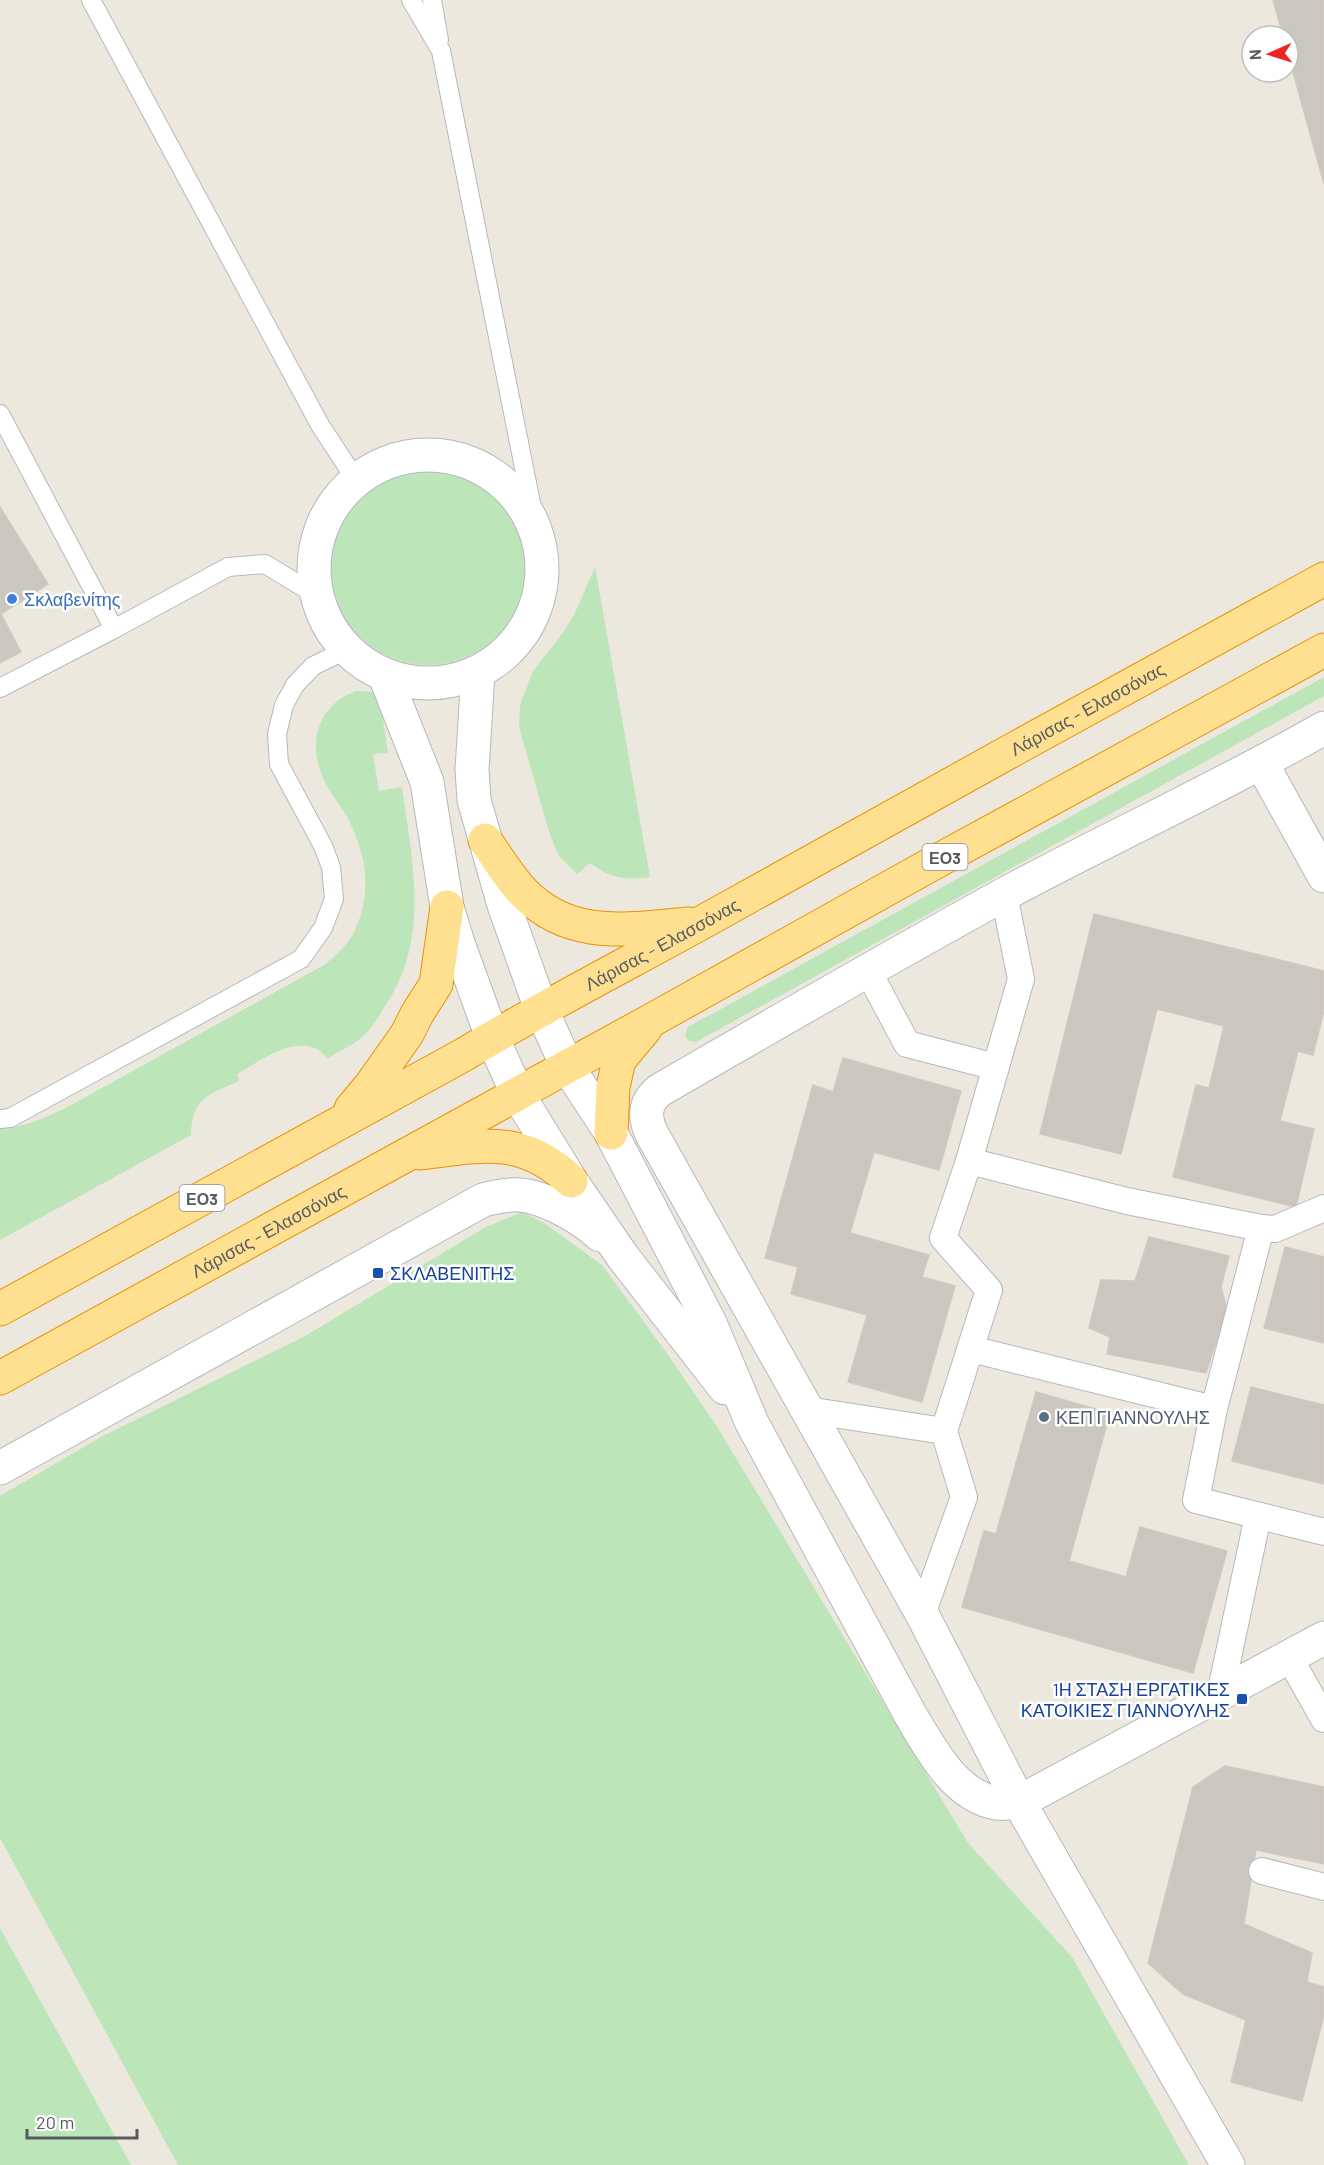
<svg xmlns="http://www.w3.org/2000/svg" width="1324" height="2165" font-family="Barlow,sans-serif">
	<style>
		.green { fill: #bce5b9 }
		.building { fill: #cbc6c0; stroke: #d0c9bd; stroke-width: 1.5 }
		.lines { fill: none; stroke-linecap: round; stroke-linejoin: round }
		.service-casing { stroke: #b5b8bc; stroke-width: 20 }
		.pedestrian-casing { stroke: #b5b8bc; stroke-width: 28 }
		.minor-casing { stroke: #b5b8bc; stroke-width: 35 }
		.tertiary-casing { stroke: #b5b8bc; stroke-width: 35 }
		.trunk-casing { stroke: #ea9100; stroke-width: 35 }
		.service { stroke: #fff; stroke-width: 18 }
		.pedestrian { stroke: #fff; stroke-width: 26 }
		.minor { stroke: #fff; stroke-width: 33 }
		.tertiary { stroke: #fff; stroke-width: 33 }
		.trunk { stroke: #ffe091; stroke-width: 33 }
		.shop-dot { fill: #3f7fe0; stroke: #fff; stroke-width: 2 }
		.transit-dot { fill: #1a4fb4; stroke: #fff; stroke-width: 2 }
		.service-dot { fill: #5c6f8a; stroke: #fff; stroke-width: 2 }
		.labels { text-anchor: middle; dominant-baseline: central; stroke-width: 5; stroke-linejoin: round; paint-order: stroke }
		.shield { fill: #fff; stroke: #8a8d90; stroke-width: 1.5 }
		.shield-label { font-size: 16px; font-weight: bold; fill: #585c60 }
		.shop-label { font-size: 18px; fill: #366cbe; stroke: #fff; text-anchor: start }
		.street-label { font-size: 18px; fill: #585c60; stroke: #fff }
		.transit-label { font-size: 18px; fill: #164399; stroke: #fff; text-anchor: start }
		.service-label { font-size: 18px; fill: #4e5e75; stroke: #fff; text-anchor: start }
	</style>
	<rect width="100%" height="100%" fill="#ece8de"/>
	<!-- green -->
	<g class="green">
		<circle cx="428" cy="567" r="98"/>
		<path d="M595 567 650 877C625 880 611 879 590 863L577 874 559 856 550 835 519 727 520 705 533 671 563 633 575 613Z"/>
		<path d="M1324 677V696L696 1042 688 1041 685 1035 688 1027Z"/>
		<path d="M356 691 379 692 388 753 373 754 379 791 402 787C412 861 431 939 385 1006 378 1018 371 1030 360 1039 351 1046 338 1052 328 1058 323 1054 318 1049 312 1047 285 1040 259 1062 237 1074L239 1081C209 1095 192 1097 191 1135L0 1240V1129C27 1127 49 1116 73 1104L324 965C334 957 343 949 350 939 354 935 355 928 358 923 372 886 365 851 347 817 339 802 326 789 321 773 308 739 320 704 356 691Z"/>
		<path d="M522 1212 544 1223 602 1265 666 1352 716 1425 968 1843 1072 1957 1189 2165H178L0 1838V1496L101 1437 305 1336 486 1227Z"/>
		<path d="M0 1928 131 2165H0Z"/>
	</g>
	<!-- building -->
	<g class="building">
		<path d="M1273 0H1324V184L1288 54V36H1283Z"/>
		<path d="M0 507 48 584 1 614 21 652 0 663Z"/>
		<path d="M1094 914 1324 971V1010L1313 1055 1298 1051 1280 1121 1314 1129 1296 1207 1173 1177 1196 1085 1209 1088 1224 1026 1157 1009 1121 1154 1040 1134Z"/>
		<path d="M843 1058 961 1091 939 1170 874 1152 850 1233 929 1255 922 1277 955 1286 922 1402 848 1382 867 1315 791 1294 798 1267 765 1258 813 1085 833 1092Z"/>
		<path d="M1149 1237 1229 1256 1221 1287 1227 1309 1206 1373 1107 1354 1110 1337 1089 1328 1101 1280 1135 1281Z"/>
		<path d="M1285 1247 1324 1257V1343L1264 1328Z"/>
		<path d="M1251 1387 1324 1405V1484L1232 1461Z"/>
		<path d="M1036 1392 1110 1413 1069 1561 1126 1577 1140 1527 1227 1551 1193 1673 962 1607 984 1531 996 1534Z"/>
		<path d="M1225 1766 1324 1787V1864L1256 1850 1244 1924 1312 1953 1307 1982 1324 1987V2015L1302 2101 1231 2082 1246 2020 1183 1994 1148 1963 1193 1787Z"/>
	</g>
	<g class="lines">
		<!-- service casing -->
		<g class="service-casing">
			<g id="service">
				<path d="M91 0 320 425 356 480"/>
				<path d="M411 0 441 51 539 543"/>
				<path d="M432 0 439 40"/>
				<path d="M0 414 114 629 228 567 265 564 316 595"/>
				<path d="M0 688 114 629"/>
				<path d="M0 1119 10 1118 301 959 323 928 334 899 331 867 323 846 279 764 277 734 284 705 295 685 313 666 346 650"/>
			</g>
		</g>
		<!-- pedestrian casing -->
		<g class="pedestrian-casing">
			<g id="pedestrian">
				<path d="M868 971 907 1044 996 1067"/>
				<path d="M969 1161 1021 979 1004 895"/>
				<path d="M971 1349 1214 1409 1196 1500 1324 1532"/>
				<path d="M1214 1409 1261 1228"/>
				<path d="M807 1410 944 1431"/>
				<path d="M922 1614 964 1497 944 1431 989 1290 943 1238 969 1161 1127 1201 1261 1228 1275 1229 1324 1208"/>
				<path d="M1289 1657 1324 1719"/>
				<path d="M1220 1695 1258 1516"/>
				<path d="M1262 1871 1324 1887"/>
			</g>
		</g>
		<!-- minor casing -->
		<g class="minor-casing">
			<g id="minor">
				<path d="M1262 764 1324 876"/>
				<path d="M1228 2165 1019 1802 922 1614 653 1136C644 1119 643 1103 660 1090 774 1024 888 958 1003 895 1109 838 1219 788 1324 728"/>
			</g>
		</g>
		<!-- tertiary casing -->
		<g class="tertiary-casing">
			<g id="tertiary">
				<circle cx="428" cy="569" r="114"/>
				<path d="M478 672 472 770 474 800 504 905 541 1009 567 1066 611 1133 710 1323 752 1423 911 1716C931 1749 954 1795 996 1803 1003 1804 1012 1803 1019 1802L1324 1638"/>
				<path d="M385 676 427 782 447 907 458 943 492 1037 517 1093 571 1181 623 1257 725 1388"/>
				<path d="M0 1468 483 1200C495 1197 507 1194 520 1195 545 1197 582 1218 600 1235"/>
			</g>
		</g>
		<!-- trunk casing -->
		<g class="trunk-casing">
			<g id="trunk">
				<path d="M485 840C497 857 509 877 523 892 571 941 627 929 689 924"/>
				<path d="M351 1109 371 1085 407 1034 417 1014 436 984 447 907"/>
				<path d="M611 1133 613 1087 619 1060 645 1029"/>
				<path d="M421 1153C482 1145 523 1135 571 1181"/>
				<path id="s1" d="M0 1309 465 1054C551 1002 641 957 728 908 926 798 1125 687 1324 579"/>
				<path id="s2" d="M0 1378 652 1020 930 865 1324 650"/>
			</g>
		</g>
		<!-- service -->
		<use href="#service" class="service"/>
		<!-- pedestrian -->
		<use href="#pedestrian" class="pedestrian"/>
		<!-- minor -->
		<use href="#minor" class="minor"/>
		<!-- tertiary -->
		<use href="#tertiary" class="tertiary"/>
		<!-- trunk -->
		<use href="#trunk" class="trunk"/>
	</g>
	<!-- markers -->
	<circle class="shop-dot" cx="12" cy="599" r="6"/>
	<g class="transit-dot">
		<rect x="372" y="1267" width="12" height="12" rx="3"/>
		<rect x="1236" y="1693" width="12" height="12" rx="3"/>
	</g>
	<circle class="service-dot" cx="1044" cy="1417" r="6"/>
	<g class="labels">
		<!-- shield labels -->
		<g class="shield">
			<rect x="922.5" y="844" width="45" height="26" rx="4.5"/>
			<rect x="179.5" y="1185" width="45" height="26" rx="4.5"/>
		</g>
		<g class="shield-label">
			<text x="945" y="857">ΕΟ3</text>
			<text x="202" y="1198">ΕΟ3</text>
		</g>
		<!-- shop labels -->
		<g class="shop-label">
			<text x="24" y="599">Σκλαβενίτης</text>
		</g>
		<!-- street labels -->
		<g class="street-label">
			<text stroke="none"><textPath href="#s1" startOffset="1242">Λάρισας - Ελασσόνας</textPath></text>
			<text stroke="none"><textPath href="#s1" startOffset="756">Λάρισας - Ελασσόνας</textPath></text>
			<text stroke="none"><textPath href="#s2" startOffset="306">Λάρισας - Ελασσόνας</textPath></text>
		</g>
		<!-- transit labels -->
		<g class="transit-label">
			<text x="390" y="1273">ΣΚΛΑΒΕΝΙΤΗΣ</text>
			<text x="1230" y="1689" text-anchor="end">1Η ΣΤΑΣΗ ΕΡΓΑΤΙΚΕΣ<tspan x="1230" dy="21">ΚΑΤΟΙΚΙΕΣ ΓΙΑΝΝΟΥΛΗΣ</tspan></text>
		</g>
		<!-- service labels -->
		<g class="service-label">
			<text x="1056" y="1417">ΚΕΠ ΓΙΑΝΝΟΥΛΗΣ</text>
		</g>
	</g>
	<!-- north arrow -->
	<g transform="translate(1270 54) rotate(267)"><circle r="28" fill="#ffffff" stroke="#bcbebf" stroke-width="1.5"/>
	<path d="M0-4.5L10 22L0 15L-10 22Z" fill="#ee2422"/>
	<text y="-9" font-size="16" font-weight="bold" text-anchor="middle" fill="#585c60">N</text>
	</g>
	<!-- scale -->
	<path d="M27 2129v9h110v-9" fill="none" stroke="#585c60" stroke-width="3"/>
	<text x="36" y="2129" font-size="18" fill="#585c60" stroke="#ffffff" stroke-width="4.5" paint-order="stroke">20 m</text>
</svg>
